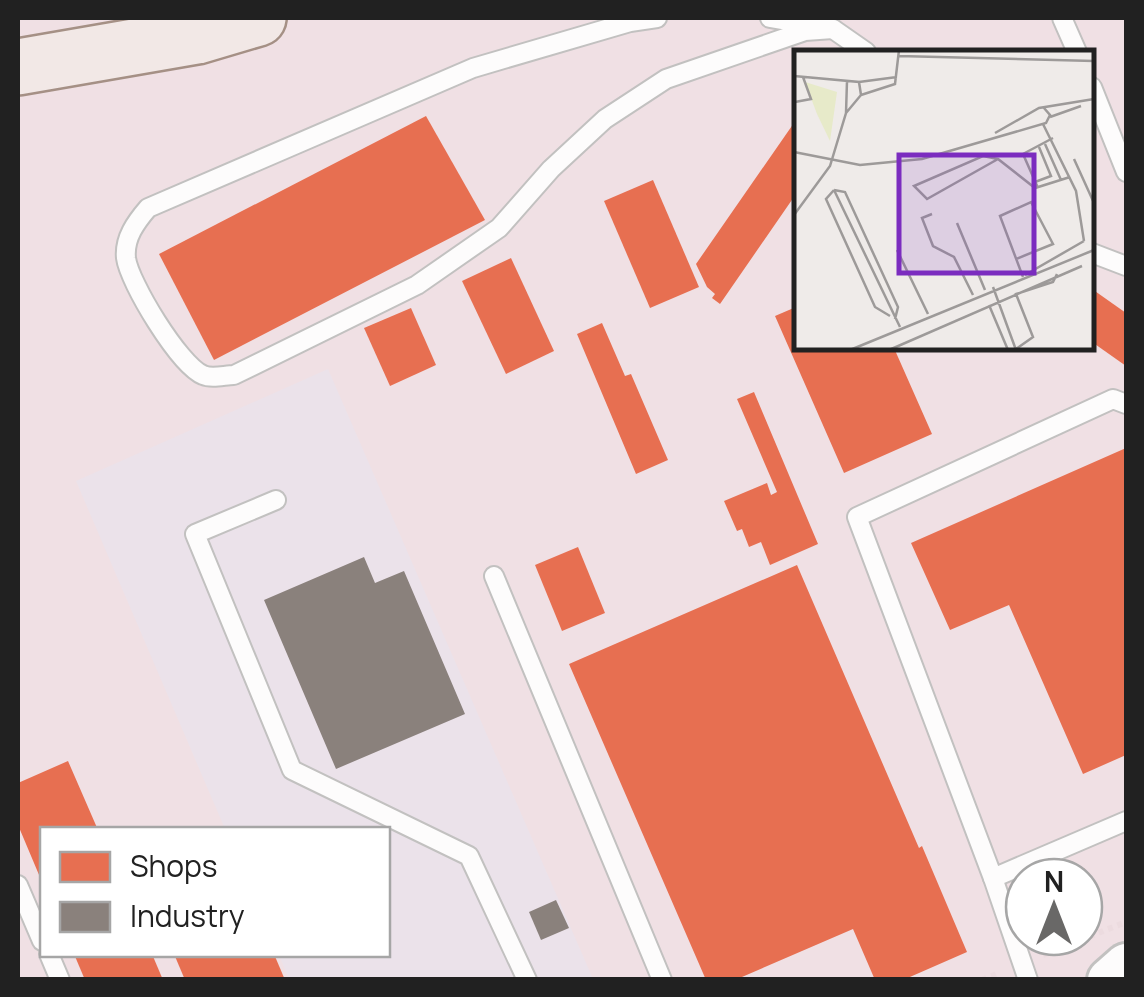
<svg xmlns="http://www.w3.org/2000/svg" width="1144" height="997" font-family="Manrope,sans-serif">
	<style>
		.commercial { fill: #f0e0e4; fill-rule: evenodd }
		.industrial { fill: #ebe2ea }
		.shops { fill: #e76f51 }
		.industry { fill: #8a817c }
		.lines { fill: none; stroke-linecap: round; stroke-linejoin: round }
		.service-casing { stroke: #c2c1c0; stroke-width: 22 }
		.tertiary-casing { stroke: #c2c1c0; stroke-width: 48 }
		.primary-casing { stroke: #a59085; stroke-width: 60 }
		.path { stroke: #ecdbdf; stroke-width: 6; stroke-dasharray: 5 5; stroke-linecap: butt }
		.service { stroke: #fdfcfc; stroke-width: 18 }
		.tertiary { stroke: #fdfcfc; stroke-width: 42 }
		.primary { stroke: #f2e8e6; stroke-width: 55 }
		.inset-road { fill: none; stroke: #9d9a99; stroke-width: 2.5 }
		.view { fill: #7b2cbf; fill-opacity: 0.15; stroke: #7b2cbf; stroke-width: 5 }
		.inset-edge { fill: none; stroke: #212121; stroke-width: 5 }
	</style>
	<rect width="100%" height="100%" fill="#efebe9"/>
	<!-- commercial -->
	<path class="commercial" d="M18 18H1126V979H18ZM796 52H1092V348H796ZM42 830H388V954H42ZM1024 877H1084V937H1024Z"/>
	<!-- industrial -->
	<path class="industrial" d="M328 369 593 979H289L279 955 388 954V830L225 829 76 481Z"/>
	<!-- shops -->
	<g class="shops">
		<path d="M426 116 485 220 214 360 159 254Z"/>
		<path d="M796 120V194L720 304 712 298 715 294 707 287 696 264Z"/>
		<path d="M653 180 699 287 650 308 604 201Z"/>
		<path d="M511 258 554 351 506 374 462 281Z"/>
		<path d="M1092 289 1126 313V366L1092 342Z"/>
		<path d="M796 307V348H894L932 434 844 473 775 316Z"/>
		<path d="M411 308 436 365 390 386 364 328Z"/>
		<path d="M602 323 625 376 631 374 668 460 636 474 577 334Z"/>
		<path d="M754 392 818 544 770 565 761 542 749 547 742 529 737 531 724 501 767 483 771 495 777 492 737 399Z"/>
		<path d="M1126 448V755L1083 774 1009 605 950 630 911 543Z"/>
		<path d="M578 547 605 613 562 631 535 565Z"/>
		<path d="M797 565 919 848 922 846 967 952 903 980H875L853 929 735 980H706L569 664Z"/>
		<path d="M68 761 98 830H42V882L18 825V783Z"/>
		<path d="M1084 868 1103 909 1084 918V877H1063Z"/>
		<path d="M74 954H152L163 980H85Z"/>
		<path d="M174 954H274L285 980H185Z"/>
	</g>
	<!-- industry -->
	<g class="industry">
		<path d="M364 557 375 583 404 571 465 714 336 769 264 600Z"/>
		<path d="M556 900 569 928 541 940 529 912Z"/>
	</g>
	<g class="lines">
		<!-- service casing -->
		<g class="service-casing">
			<g id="service">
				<path d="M657 18 630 22 473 68 148 208C136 222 124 238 126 258 129 282 179 365 203 375 212 379 225 375 234 375L417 285 499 228 551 169 605 119 666 79 805 31 833 29"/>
				<path d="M770 18 833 29 866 52"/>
				<path d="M1062 18 1077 52"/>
				<path d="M1092 87 1126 172"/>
				<path d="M1092 253 1126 266"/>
				<path d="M276 500 195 534 292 770 469 856 527 980"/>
				<path d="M494 576 662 980"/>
				<path d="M993 878 1126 821"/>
				<path d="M18 885 42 941"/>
				<path d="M49 954 60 980"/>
				<path d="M1028 980 993 878 857 517 1113 399 1126 404"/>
			</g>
		</g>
		<!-- tertiary casing -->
		<g class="tertiary-casing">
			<path id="tertiary" d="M1109 980 1126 965"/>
		</g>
		<!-- primary casing -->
		<g class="primary-casing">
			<path id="primary" d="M18 67 197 36 258 18"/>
		</g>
		<!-- path -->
		<g class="path">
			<path d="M1043 955 1126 922"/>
			<path d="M982 980 999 973"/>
		</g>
		<!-- service -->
		<use href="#service" class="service"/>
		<!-- tertiary -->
		<use href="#tertiary" class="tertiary"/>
		<!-- primary -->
		<use href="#primary" class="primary"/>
	</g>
	<!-- overview -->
	<g transform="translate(794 50)">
		<rect width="300" height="300" fill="#efebe9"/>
		<path d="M11 32 43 42 36 91 23 64Z" fill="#e7eac9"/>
		<path class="inset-road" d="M105 6 300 11M0 26 65 32 67 45 52 63M65 32 103 27M67 45 101 34 105 0M1 52 17 49 9 27M256 67 287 56M249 74 282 141 290 191M201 83 245 58 300 49M251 94 267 130M0 102 66 115 128 109 252 73 256 65 250 58M204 109 133 149 120 136 189 106 204 109 241 138 276 127M280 109 300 153M241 132 257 126 245 97M244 138 229 104 259 88M40 140 106 277M40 140 51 142 104 257 101 269M40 140 32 149 81 257 96 266M138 164 128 168 139 196 160 207 179 245M0 165 36 116 52 63 53 31M163 173 191 240M103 200 134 264M222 209 259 194 237 152 206 166 229 227M231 225 290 191M199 237 222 300M195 255 214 300M222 299 239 287 222 244 259 232 263 224M56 300 300 200M95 300 288 216"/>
		<path class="view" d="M105 105H240V223H105Z"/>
		<rect width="300" height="300" class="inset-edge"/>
	</g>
	<!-- border -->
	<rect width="1144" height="997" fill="none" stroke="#212121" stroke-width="40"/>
	<!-- legend -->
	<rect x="40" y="827" width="350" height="130" fill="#ffffff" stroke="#a6a6a6" stroke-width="2.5"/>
	<rect x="60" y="852" width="50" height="30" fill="#e76f51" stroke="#a6a6a6" stroke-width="2.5"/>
	<text x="130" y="877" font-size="30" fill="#212121">Shops</text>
	<rect x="60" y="902" width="50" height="30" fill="#8a817c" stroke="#a6a6a6" stroke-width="2.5"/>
	<text x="130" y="927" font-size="30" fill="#212121">Industry</text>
	<!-- north arrow -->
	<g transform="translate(1054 907)"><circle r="48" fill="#ffffff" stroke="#a6a6a6" stroke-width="2.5"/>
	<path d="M0-8L18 38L0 25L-18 38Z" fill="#696867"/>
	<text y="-15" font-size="28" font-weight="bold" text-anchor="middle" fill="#212121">N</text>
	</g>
</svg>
